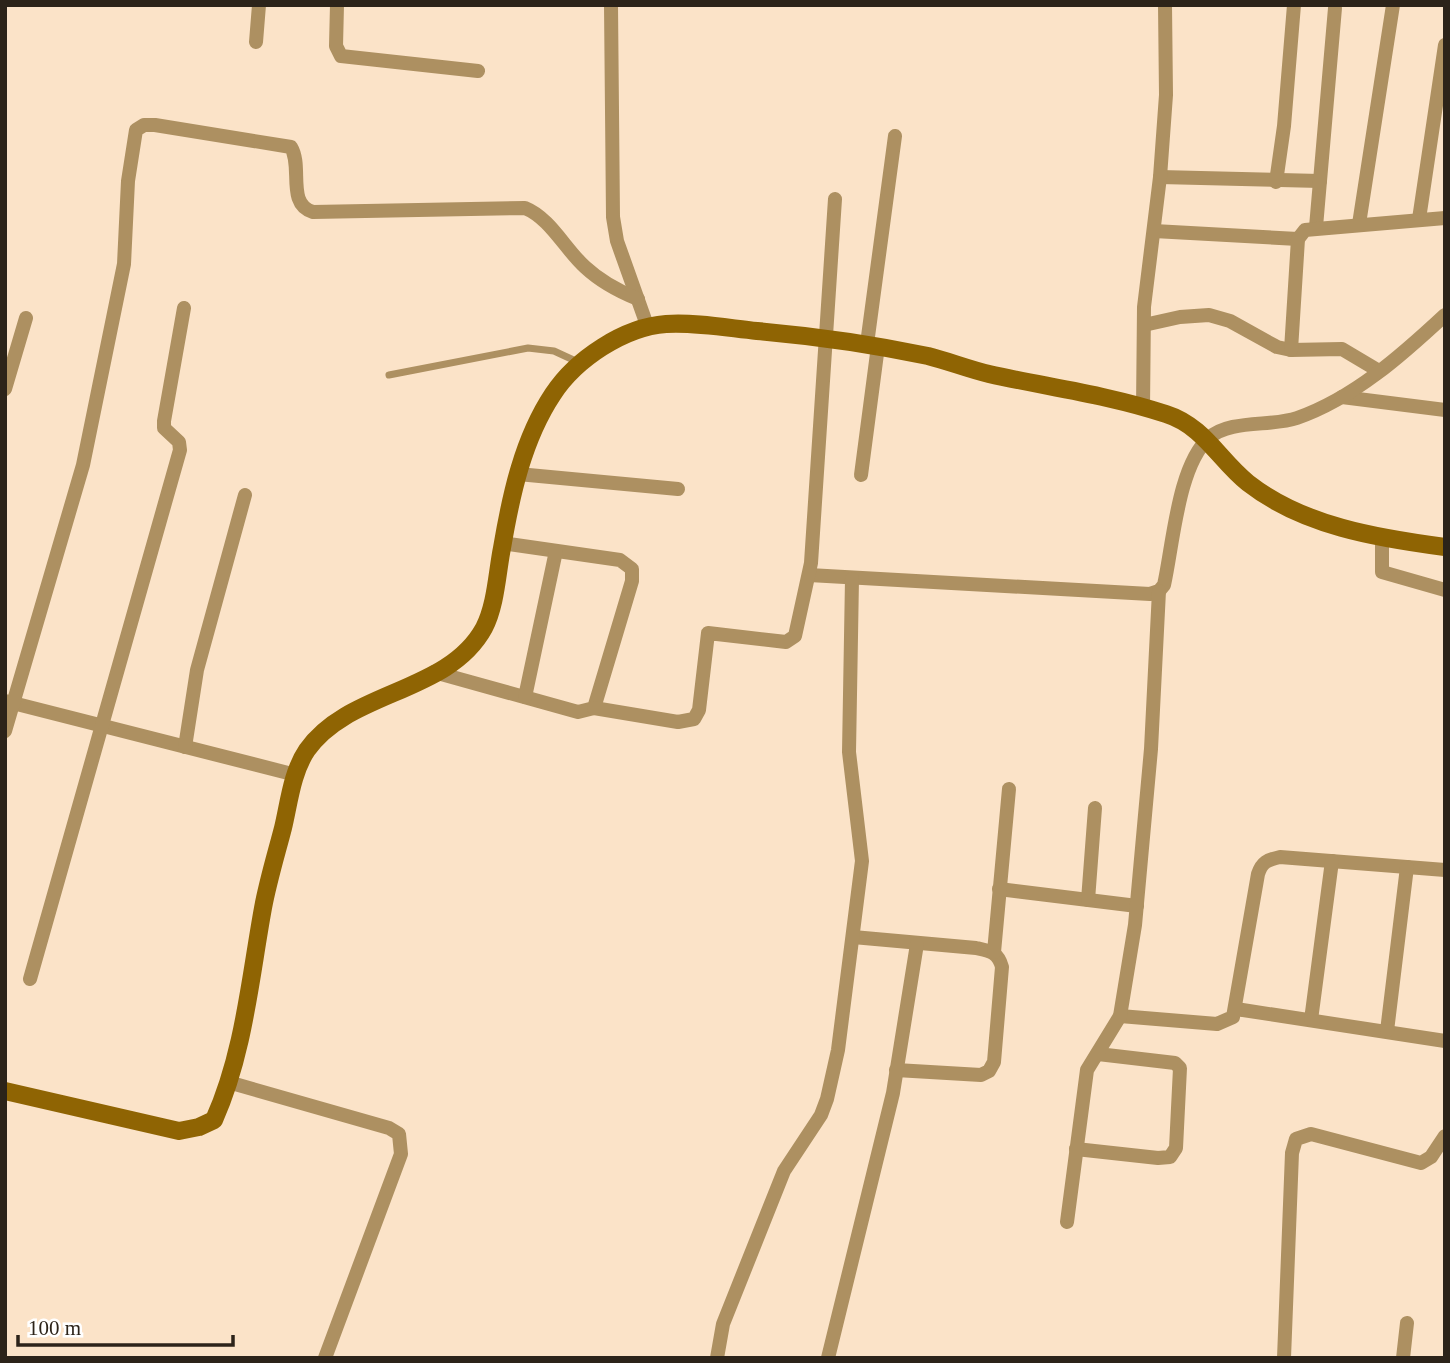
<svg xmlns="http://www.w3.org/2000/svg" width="1450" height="1363" font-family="'Times New Roman',serif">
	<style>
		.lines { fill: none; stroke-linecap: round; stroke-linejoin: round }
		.lane { stroke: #ad9061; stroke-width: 7 }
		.street { stroke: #ad9061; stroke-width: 14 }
		.secondary { stroke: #8f6403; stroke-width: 18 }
	</style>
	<rect width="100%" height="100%" fill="#fbe3c8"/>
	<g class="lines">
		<!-- lane -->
		<path class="lane" d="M389 375 528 348 554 351 580 363"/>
		<!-- street -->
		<g class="street">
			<path d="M337 5 336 46 341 56 478 71"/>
			<path d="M611 5 613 217 617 241 648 328"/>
			<path d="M256 42 259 5"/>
			<path d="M1160 177 1320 181"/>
			<path d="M1276 182 1284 126 1294 5"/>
			<path d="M1419 219 1445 45"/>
			<path d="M1359 224 1393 5"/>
			<path d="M1316 227 1335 8"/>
			<path d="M1154 231 1298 239"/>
			<path d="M1144 325 1180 317 1209 315 1230 321 1277 347 1291 350 1342 349 1379 371"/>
			<path d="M867 344 895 136"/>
			<path d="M1291 350 1298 239 1305 230 1445 218"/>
			<path d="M5 389 26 318"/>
			<path d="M1342 397 1445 410"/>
			<path d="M1143 408 1144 307 1160 177 1166 95 1165 5"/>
			<path d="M518 474 678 489"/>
			<path d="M861 475 878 346"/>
			<path d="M1382 537V572L1445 590"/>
			<path d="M809 575 1150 594 1159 591 1164 585C1173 545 1178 465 1209 438 1230 419 1271 427 1297 418 1354 398 1402 355 1445 315"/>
			<path d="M434 672 578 712 594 708 632 581V569L620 560 502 543"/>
			<path d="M525 697 556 551"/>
			<path d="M5 701 296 775"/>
			<path d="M594 708 678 722 694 719 699 710 708 633 786 642 795 636 811 563 835 199"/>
			<path d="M5 731 83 465 124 264 128 181 136 130 144 125H155L291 147C303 167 286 204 313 212L525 208C550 218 565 249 585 267 600 281 618 291 638 299"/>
			<path d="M185 747 197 670 245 495"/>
			<path d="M999 889 1137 906"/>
			<path d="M1088 900 1095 808"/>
			<path d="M853 937 976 948C990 951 998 952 1002 967L994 1062 989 1071 981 1075 896 1070"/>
			<path d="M994 952 1009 789"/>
			<path d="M30 979 180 450 179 442 164 428V421L184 308"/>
			<path d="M1236 1009 1445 1041"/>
			<path d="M1120 1016 1217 1024 1233 1017 1258 874C1262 862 1267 860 1280 857L1445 870"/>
			<path d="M1311 1020 1332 861"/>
			<path d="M1387 1031 1407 867"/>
			<path d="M228 1082 389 1128 399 1134 401 1154 325 1358"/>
			<path d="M1076 1149 1158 1158 1170 1157 1176 1148 1180 1068 1175 1063 1098 1054"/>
			<path d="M1067 1222 1087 1070 1120 1016 1135 925 1151 749 1159 591"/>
			<path d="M717 1358 723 1324 784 1171 821 1115 827 1099 838 1050 862 861 849 752 852 579"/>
			<path d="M828 1358 893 1093 917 944"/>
			<path d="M1284 1358 1292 1153 1296 1139 1311 1134 1421 1163 1431 1157 1445 1136"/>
			<path d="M1403 1358 1407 1323"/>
		</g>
		<!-- secondary -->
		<path class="secondary" d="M5 1091 179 1131 199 1127 214 1120C244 1053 250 979 263 908 268 881 276 855 283 828 289 803 292 772 307 750 349 690 448 694 484 628 496 605 497 573 502 548 511 495 523 439 553 394 576 359 624 327 666 324 695 322 728 328 757 331 814 336 871 344 928 356 948 361 968 369 989 374 1047 387 1109 395 1166 414 1204 426 1219 460 1248 483 1303 526 1377 538 1445 547"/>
	</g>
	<!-- border -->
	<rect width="1450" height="1363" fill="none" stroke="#2c2319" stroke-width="14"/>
	<!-- scale -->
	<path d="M18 1335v10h215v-10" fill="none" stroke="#2c2319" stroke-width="3.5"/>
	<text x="28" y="1335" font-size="21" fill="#2c2319" stroke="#ffffff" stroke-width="5" paint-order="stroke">100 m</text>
</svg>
